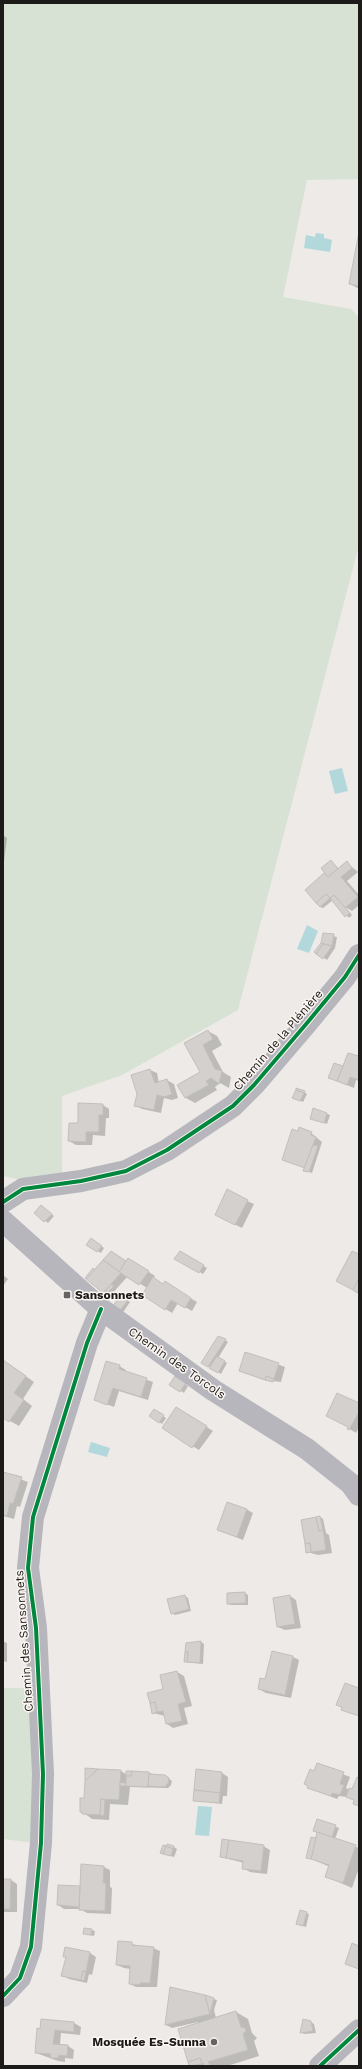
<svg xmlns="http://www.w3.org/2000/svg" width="362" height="2069" font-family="'Work Sans',sans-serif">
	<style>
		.green { fill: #d7e2d5 }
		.water { fill: #b2d8db }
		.shadow { fill: #0003 }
		.building { fill: #d3d0ce; stroke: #c2bfbd }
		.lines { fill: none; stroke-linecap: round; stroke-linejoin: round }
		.minor { stroke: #b6b6bc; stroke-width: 22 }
		.cycleway-casing { stroke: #fcf6f2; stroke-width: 6 }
		.cycleway { stroke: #00873e; stroke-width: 4 }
		.poi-dot { fill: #666362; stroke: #fcf6f2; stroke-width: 1.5 }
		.labels { text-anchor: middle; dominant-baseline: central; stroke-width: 3; stroke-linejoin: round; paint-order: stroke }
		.street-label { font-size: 12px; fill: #1d1b1a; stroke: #fcf6f2 }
		.poi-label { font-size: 12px; font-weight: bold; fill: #1d1b1a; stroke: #fcf6f2; text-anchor: start }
	</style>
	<rect width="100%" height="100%" fill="#edeae7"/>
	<!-- green -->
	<g class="green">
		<path d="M3 3H359V179L307 180 283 297 351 309 359 318V545L238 1010 122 1075 62 1096V1178L17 1179 3 1176Z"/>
		<path d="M3 1688H29L35 1843 3 1839Z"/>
	</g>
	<!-- water -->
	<g class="water">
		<path d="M316 233 324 234V238L332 240 330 252 304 248 306 235 315 237Z"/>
		<path d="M342 768 348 791 335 794 329 771Z"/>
		<path d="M307 925 318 931 309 953 297 949Z"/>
		<path d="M91 1442 110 1448 107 1457 88 1452Z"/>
		<path d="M198 1806 212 1807 209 1836 195 1835Z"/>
	</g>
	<!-- shadow -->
	<g class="shadow">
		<path d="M359 238V289L350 284Z"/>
		<path d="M3 835 7 838 3 869Z"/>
		<path d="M331 861 339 869 347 863 358 872 347 881 359 895V905L352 911 345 907 352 915 349 918 333 900 323 908 320 907 324 874 328 877Z"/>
		<path d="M323 934 337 937 335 948 327 960 316 952 322 943Z"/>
		<path d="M208 1031 217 1036 222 1045 212 1051 223 1072 231 1077 229 1088 220 1083 215 1087 217 1090 195 1103 186 1098 202 1072 185 1044Z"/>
		<path d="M359 1058V1081L356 1080 354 1088 332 1079 342 1067Z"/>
		<path d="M150 1070 157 1073 159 1083 167 1080 174 1084 178 1098 172 1100 164 1098 161 1113 142 1109 135 1105Z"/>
		<path d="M304 1092 307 1094 303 1102 296 1099Z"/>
		<path d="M103 1105 109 1109V1118H106L105 1136 93 1135 92 1145H76L69 1141 78 1124Z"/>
		<path d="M314 1109 330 1115 327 1124 311 1118Z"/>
		<path d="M299 1132 311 1133 322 1142 312 1173 304 1170 305 1168 284 1159Z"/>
		<path d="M247 1201 254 1204 242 1228 222 1218Z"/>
		<path d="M44 1208 54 1216 48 1223 35 1213Z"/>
		<path d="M91 1239 104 1248 101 1253 87 1245Z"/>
		<path d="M111 1252 126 1262 135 1263 155 1276 152 1279 164 1285 165 1283 197 1302 192 1311 178 1303 172 1313 143 1295 147 1288 128 1276 110 1296 104 1292 86 1278Z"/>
		<path d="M180 1252 207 1268 203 1274 176 1258Z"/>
		<path d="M3 1275 8 1279 3 1286Z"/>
		<path d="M124 1298 130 1302 122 1314 119 1312Z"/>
		<path d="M225 1340 228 1342 218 1358 227 1363 221 1374 203 1363Z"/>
		<path d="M246 1353 285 1367 281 1382 272 1381V1382L240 1371Z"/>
		<path d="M3 1360 34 1382 23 1399 32 1406 19 1426 3 1417Z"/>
		<path d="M119 1366 126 1370 125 1372 153 1382 148 1400 119 1391 114 1407 95 1400Z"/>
		<path d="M175 1378 188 1386 184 1393 171 1384Z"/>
		<path d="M359 1404V1427L356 1433 348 1428Z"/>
		<path d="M154 1410 166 1418 162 1424 151 1416Z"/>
		<path d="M183 1412 213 1431 199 1450 163 1428Z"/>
		<path d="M3 1473 28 1482 20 1507 17 1506 14 1519 3 1516Z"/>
		<path d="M246 1509 253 1513 243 1540 218 1530Z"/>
		<path d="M320 1517 323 1519 326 1533 329 1535 332 1553 318 1555 307 1552Z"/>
		<path d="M245 1593 248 1595V1605H231L228 1604Z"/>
		<path d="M185 1596 188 1598 191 1611 175 1615 172 1613Z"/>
		<path d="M290 1596 296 1600 301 1628 285 1630 278 1627Z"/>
		<path d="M3 1641 7 1643V1662L3 1661Z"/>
		<path d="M201 1642 204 1644 203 1664 185 1662 187 1644Z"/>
		<path d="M293 1657 299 1660 291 1698 266 1693 259 1689 266 1680Z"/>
		<path d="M177 1672 184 1676 192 1706 184 1708 188 1724 173 1728 167 1724 165 1716 153 1713 164 1690Z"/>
		<path d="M317 1764 350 1777 346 1788 349 1790H353L359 1779V1806L354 1804 355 1801 347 1797 339 1796 337 1799 309 1788Z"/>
		<path d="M98 1770 121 1771 127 1775 149 1773 168 1778 172 1781 171 1785 168 1788 130 1787 128 1805 110 1804 109 1820 92 1819 81 1811Z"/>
		<path d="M197 1770 222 1773 228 1777 227 1796H223L222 1804 194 1800Z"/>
		<path d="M318 1820 339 1828 335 1839 359 1848V1868L352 1888 327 1877 330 1867 307 1857 318 1832Z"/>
		<path d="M263 1846 270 1850 267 1874 250 1872 243 1868 244 1863 221 1857Z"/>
		<path d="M174 1847 177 1849 174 1857 165 1854Z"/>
		<path d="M82 1866 104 1867 110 1870V1887L112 1888 111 1914 87 1913 80 1909H64L58 1905 59 1886 81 1887Z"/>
		<path d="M3 1880H11L17 1884V1912H3Z"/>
		<path d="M306 1913 309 1914 306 1927 297 1924Z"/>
		<path d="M92 1930 95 1931 94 1936 84 1934Z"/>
		<path d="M119 1942 153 1948 160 1951 157 1987H136L130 1984 131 1969 124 1968 117 1965Z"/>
		<path d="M65 1948 90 1953 96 1957 92 1975 89 1974 87 1983 69 1979 62 1975 67 1958 64 1956Z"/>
		<path d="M214 1999 217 2000 214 2010 216 2018 236 2012 248 2019 252 2033 257 2038 254 2041 259 2056 227 2066H190L189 2061 198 2022 172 2028 166 2025Z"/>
		<path d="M42 2020 74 2023 81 2027 80 2035 61 2033 60 2045 68 2046 74 2050 73 2059 65 2058V2062L58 2061 36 2053Z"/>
		<path d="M311 2022 314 2024 316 2033 304 2034 301 2032Z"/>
	</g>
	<!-- building -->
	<g class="building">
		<path d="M359 232V286L349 284Z"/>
		<path d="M331 860 338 869 328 877 321 868Z"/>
		<path d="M347 861 352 868 341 877 358 897 345 908 334 895 330 898 326 894 316 903 305 890 324 873 328 877Z"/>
		<path d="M326 894 330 898 320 907 316 903Z"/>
		<path d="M334 895 350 913 345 917 330 898Z"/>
		<path d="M323 933 334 934 332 946 321 943Z"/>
		<path d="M321 943 323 944 316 954 314 952Z"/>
		<path d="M323 944 332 946 323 959 316 954Z"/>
		<path d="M208 1030 213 1039 203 1045 215 1069 222 1071 219 1084 211 1078 206 1081 209 1085 185 1098 177 1085 200 1072 184 1043Z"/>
		<path d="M348 1053 359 1056V1080L350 1077 347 1085 337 1081Z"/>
		<path d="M334 1063 343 1066 337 1081 328 1078Z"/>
		<path d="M150 1069 155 1083 167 1079 172 1094 165 1097 157 1095 154 1110 134 1106 137 1094 131 1075Z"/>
		<path d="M296 1088 305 1091 304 1093 296 1090Z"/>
		<path d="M296 1090 304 1093 300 1101 292 1098Z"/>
		<path d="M78 1103 103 1104V1115H99V1132H86V1142L68 1141 69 1123H78Z"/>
		<path d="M313 1108 327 1113 324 1123 310 1119Z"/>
		<path d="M299 1127 312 1132 311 1135 316 1137 305 1168 282 1160 292 1129 298 1131Z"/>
		<path d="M313 1145 318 1146 309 1172 303 1171Z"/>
		<path d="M227 1189 248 1200 235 1225 215 1215Z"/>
		<path d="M41 1205 52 1214 44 1222 34 1213Z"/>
		<path d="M91 1238 102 1246 97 1252 86 1245Z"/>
		<path d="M111 1251 126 1261 119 1272 103 1260Z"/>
		<path d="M180 1251 204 1265 199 1273 174 1259Z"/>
		<path d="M352 1251 359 1254V1279L353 1290 336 1281Z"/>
		<path d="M128 1258 149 1271 139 1285 119 1272Z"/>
		<path d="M103 1260 121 1273 103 1293 86 1279Z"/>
		<path d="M93 1268 95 1270 86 1279 85 1278Z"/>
		<path d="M153 1277 163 1284 165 1281 191 1298 185 1308 171 1300 165 1310 142 1295Z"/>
		<path d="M359 1279V1289L357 1293 353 1290Z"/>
		<path d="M111 1284 114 1286 108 1292 106 1290Z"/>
		<path d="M121 1295 128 1300 118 1313 112 1307Z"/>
		<path d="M218 1336 226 1339 208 1367 201 1363Z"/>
		<path d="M245 1352 279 1363 274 1379 266 1376 265 1380 239 1371Z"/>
		<path d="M217 1356 225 1361 218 1373 209 1368Z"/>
		<path d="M3 1360 26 1376 14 1393 24 1400 9 1422 3 1418Z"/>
		<path d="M106 1361 120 1365 119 1369 147 1378 141 1397 113 1388 107 1405 94 1400Z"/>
		<path d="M175 1376 186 1383 180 1392 169 1385Z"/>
		<path d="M266 1376 274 1379 273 1382 265 1380Z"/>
		<path d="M337 1393 359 1403V1412L349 1430 347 1429 348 1427 326 1416Z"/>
		<path d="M176 1407 207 1426 192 1448 162 1428Z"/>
		<path d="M154 1409 164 1415 159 1423 149 1416Z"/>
		<path d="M3 1472 22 1477 13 1504 10 1503 7 1516 3 1515Z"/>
		<path d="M227 1502 247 1509 237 1537 217 1530Z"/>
		<path d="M320 1516 323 1530 319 1531 316 1517Z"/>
		<path d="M316 1517 319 1531 323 1530 326 1550 311 1552 310 1543 305 1544 301 1520Z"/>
		<path d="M310 1543 311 1552 306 1553 305 1544Z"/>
		<path d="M245 1592 246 1603 227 1604V1593Z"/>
		<path d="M185 1595 189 1609 171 1614 167 1599Z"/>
		<path d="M290 1595 295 1624 277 1627 273 1598Z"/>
		<path d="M201 1641 200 1663 187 1662 188 1652H185L186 1643Z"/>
		<path d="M272 1651 293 1656 285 1695 258 1689 260 1678 265 1679Z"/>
		<path d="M185 1652H188L187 1662H184Z"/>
		<path d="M177 1671 186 1702 178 1704 182 1721 166 1724 163 1711 157 1712 155 1702 150 1703 147 1693 163 1689 160 1675Z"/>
		<path d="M345 1683 359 1688V1716L341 1710 342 1707 336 1705Z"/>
		<path d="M155 1702 157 1712 152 1714 150 1703Z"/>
		<path d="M317 1763 344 1772 340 1784 344 1785 340 1795 332 1793 331 1796 307 1788 308 1786 304 1784 310 1769 314 1771Z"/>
		<path d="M85 1768 98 1769 85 1781Z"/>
		<path d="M98 1769 121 1770 119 1800 101 1799 100 1815 82 1814V1812H80V1798H84L85 1781Z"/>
		<path d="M196 1769 222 1772 220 1793 194 1790Z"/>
		<path d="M126 1771H132L131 1776H126Z"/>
		<path d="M132 1771 149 1772 148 1787 126 1786V1776H131Z"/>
		<path d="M149 1774 165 1775 169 1778 168 1783 165 1787 148 1786Z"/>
		<path d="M357 1777 359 1778V1806L353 1804 354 1800 346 1797 349 1788 352 1789Z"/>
		<path d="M120 1782 126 1783V1786H120Z"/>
		<path d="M194 1790 220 1793 219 1803 193 1801Z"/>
		<path d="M101 1799 105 1800 104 1816 100 1815Z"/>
		<path d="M317 1819 336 1825 332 1837 313 1831Z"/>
		<path d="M317 1832 356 1845 343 1883 325 1877 329 1865 311 1859Z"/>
		<path d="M311 1837 316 1838 311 1859 306 1858Z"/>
		<path d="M222 1839 229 1840 226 1858 220 1857Z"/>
		<path d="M229 1840 264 1845 261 1871 242 1869 243 1861 226 1858Z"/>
		<path d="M167 1844 174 1846 173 1849 166 1846Z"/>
		<path d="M163 1845 166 1846 163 1854 160 1853Z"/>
		<path d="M166 1846 173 1849 171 1856 163 1854Z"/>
		<path d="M81 1864 104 1866 103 1883H106L105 1911 79 1910Z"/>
		<path d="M3 1879H11L10 1909H3Z"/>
		<path d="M58 1885 80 1886 79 1907 57 1905Z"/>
		<path d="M300 1910 307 1912 303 1926 296 1924Z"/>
		<path d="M84 1928 92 1929 91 1935 83 1934Z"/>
		<path d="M118 1941 132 1942V1945L154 1947 150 1983H140V1985L129 1984 130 1966 116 1965Z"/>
		<path d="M352 1943 359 1946V1969L345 1964Z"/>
		<path d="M65 1947 90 1952 86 1972 83 1971 81 1980 61 1976 66 1957H63Z"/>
		<path d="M83 1971 86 1972 84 1981 81 1980Z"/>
		<path d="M170 1987 205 1995 210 2014 165 2025Z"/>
		<path d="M205 1995 214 1998 210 2014Z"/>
		<path d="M236 2011 241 2027 245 2028 246 2031 243 2034 248 2050 208 2062 211 2066H203L204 2063 202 2064 200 2058 188 2062 178 2029Z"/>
		<path d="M41 2019 74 2022V2032L55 2030 53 2044 68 2045 67 2056 59 2055 58 2058H50L51 2054 35 2053 37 2028 40 2029Z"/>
		<path d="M303 2019 311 2021 313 2031 300 2033Z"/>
		<path d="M200 2058 202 2064 189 2066 188 2062Z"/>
	</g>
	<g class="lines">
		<!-- minor -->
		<g class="minor">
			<path d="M3 1202 23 1189 81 1181 126 1171 167 1150 233 1106 254 1085 307 1023 345 977 359 955"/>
			<path d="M3 1221 101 1309 213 1390 307 1449 351 1484 359 1495"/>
			<path d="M3 1996 20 1978 31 1947 41 1843 43 1774 36 1628 28 1568 33 1517 87 1343 101 1309"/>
			<path d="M320 2066 359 2030"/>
		</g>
		<!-- cycleway casing -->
		<g class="cycleway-casing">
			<g id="cycleway">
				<path d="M3 1202 23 1189 81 1181 126 1171 167 1150 233 1106 254 1085 307 1023 345 977 359 955"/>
				<path d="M3 1996 20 1978 31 1947 41 1843 43 1774 36 1628 28 1568 33 1517 87 1343 101 1309"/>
				<path d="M320 2066 359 2030"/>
			</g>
		</g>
		<!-- cycleway -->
		<use href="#cycleway" class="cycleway"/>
	</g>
	<!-- markers -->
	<g class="poi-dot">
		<rect x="63" y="1291" width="8" height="8" rx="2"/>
		<circle cx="214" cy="2042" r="4"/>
	</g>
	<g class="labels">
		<!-- street labels -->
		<g class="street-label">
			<text transform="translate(278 1040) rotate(-49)">Chemin de la Plénière</text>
			<text transform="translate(177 1363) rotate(35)">Chemin des Torcols</text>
			<text transform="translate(24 1641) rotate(-94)">Chemin des Sansonnets</text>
		</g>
		<!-- poi labels -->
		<g class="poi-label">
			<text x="75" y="1295">Sansonnets</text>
			<text x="206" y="2042" text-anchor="end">Mosquée Es-Sunna</text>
		</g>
	</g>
	<!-- border -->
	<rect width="362" height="2069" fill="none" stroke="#1d1b1a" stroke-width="8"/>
</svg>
